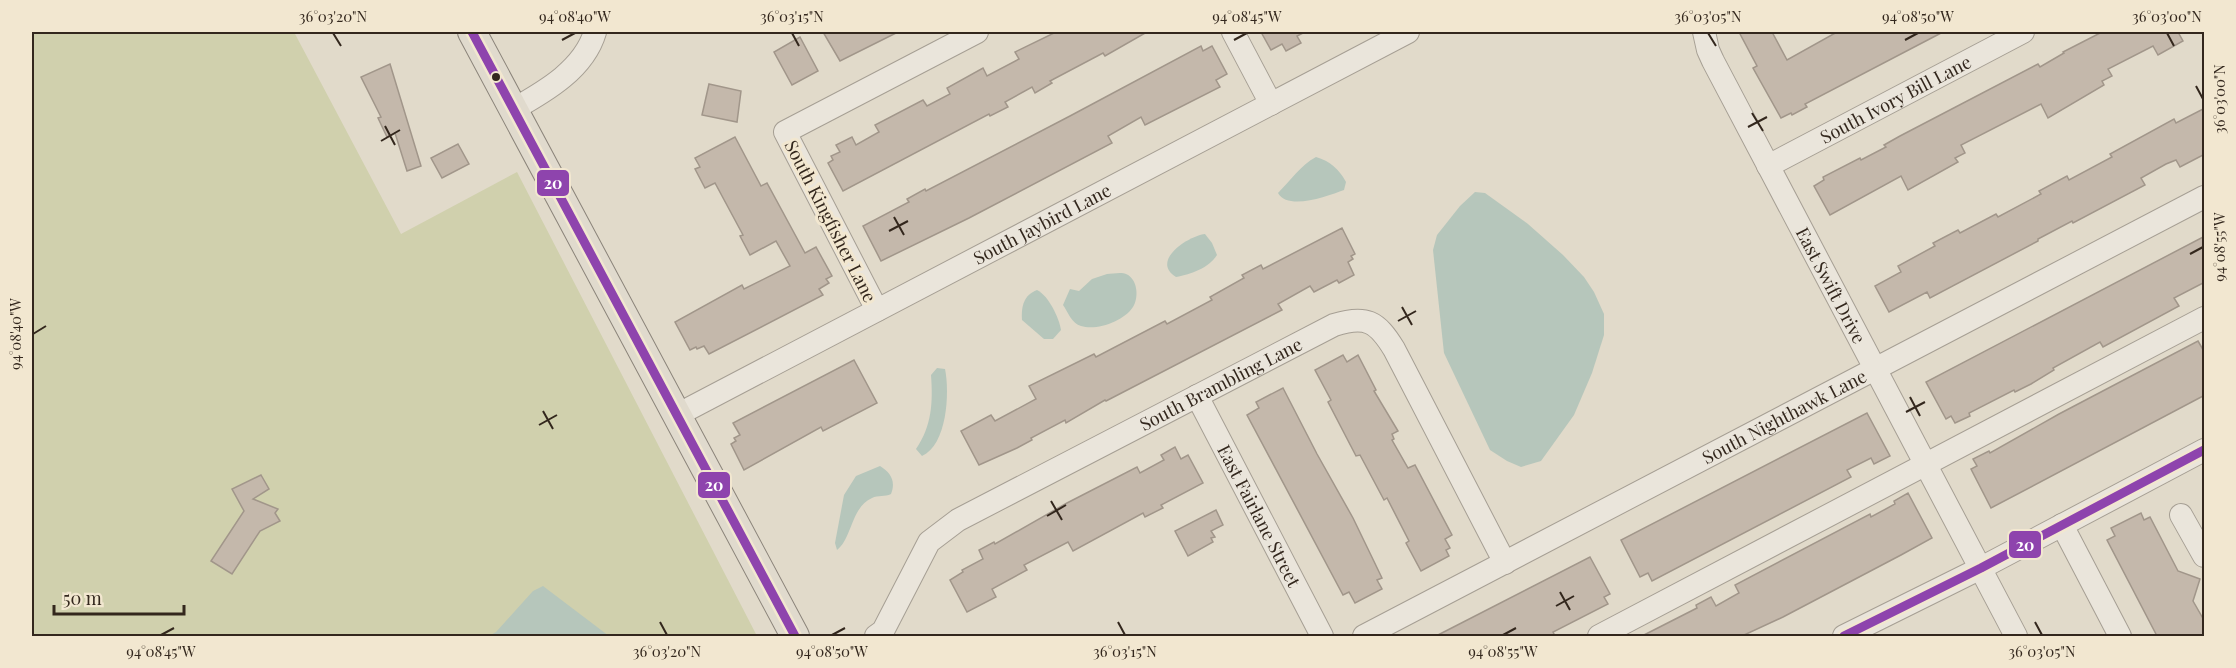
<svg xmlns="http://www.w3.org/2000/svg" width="2236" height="668" font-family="'Playfair Display',serif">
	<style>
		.green { fill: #d0d0ad }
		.water { fill: #b6c6bb }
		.building { fill: #c4b8ab; stroke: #a1968a; stroke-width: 1.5 }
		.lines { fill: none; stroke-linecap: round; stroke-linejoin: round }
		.minor-casing { stroke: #a69f94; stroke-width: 24 }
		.major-casing { stroke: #8b847a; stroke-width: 30 }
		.minor { stroke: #eae5db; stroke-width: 22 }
		.major { stroke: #e0dacd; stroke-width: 28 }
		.bus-1-casing { stroke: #f2e7d0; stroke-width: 14 }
		.bus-1 { stroke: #8e44ad; stroke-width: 9 }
		.ticks { fill: none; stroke: #33271d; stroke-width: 2 }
		.bus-dot { fill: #33271d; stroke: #f2e7d0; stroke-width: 2 }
		.labels { text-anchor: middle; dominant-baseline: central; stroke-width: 6; stroke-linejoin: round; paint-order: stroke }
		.street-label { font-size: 18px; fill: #33271d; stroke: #f2e7d0 }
		.line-badge { stroke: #f2e7d0; stroke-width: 2 }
		.badge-label { font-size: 16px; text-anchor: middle; font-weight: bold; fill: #fff }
		.neatline { fill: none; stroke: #33271d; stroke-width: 2 }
		.ticks-label { font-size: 15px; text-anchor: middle; fill: #33271d }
	</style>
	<rect width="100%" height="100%" fill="#e1daca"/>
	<!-- green -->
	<path class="green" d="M32 32H294L401 234 517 172 757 636H32Z"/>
	<!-- water -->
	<g class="water">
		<path d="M1316 157C1330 161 1339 169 1346 182L1344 190C1328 196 1288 211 1278 193 1290 181 1301 165 1316 157Z"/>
		<path d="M1475 192 1485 193 1528 224 1563 255 1584 277 1594 292 1604 314V335L1592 373 1574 415 1541 461 1521 467 1507 461 1490 450 1444 353 1433 250 1437 235 1460 206Z"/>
		<path d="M1205 234 1212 243 1217 255C1209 268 1191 274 1176 277 1150 261 1188 236 1205 234Z"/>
		<path d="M1107 274C1112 274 1121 272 1126 274 1138 279 1139 298 1133 307 1124 321 1097 331 1081 326 1072 324 1068 312 1063 305L1070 289 1079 291 1092 279Z"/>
		<path d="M1037 290C1049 296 1059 318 1061 330L1053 339H1044L1022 320C1021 306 1024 295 1037 290Z"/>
		<path d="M937 368 945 369C950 393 947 445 922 456L916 449C932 426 933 402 931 375Z"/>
		<path d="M880 466C891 473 896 481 891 494 885 497 878 495 872 498 851 507 852 539 837 550L835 543 844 495 856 476Z"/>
		<path d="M543 586 609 636H489L496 632 533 591Z"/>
	</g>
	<!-- building -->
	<g class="building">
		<path d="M823 32H898L840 61Z"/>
		<path d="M1056 32H1147L1105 56 1103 53 1050 81 1052 83 1035 93 1032 87 1005 102 1008 107 990 116 989 114 843 191 828 163 833 160 831 156 840 152 836 145 852 137 856 145 879 132 875 125 923 100 927 106 950 94 947 88 983 68 987 76 1019 59 1015 52Z"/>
		<path d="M1261 32H1305L1297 36 1301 43 1286 51 1282 44 1271 50Z"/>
		<path d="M1739 32H1772L1787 60 1837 32H1943L1805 104 1807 107 1792 115 1791 113 1781 118 1753 68 1757 66Z"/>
		<path d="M2102 32H2180H2178L2183 41 2158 55 2153 46 2108 69 2112 76 2102 81 2104 85 2048 118 2041 104 1961 145 1965 153 1955 158 1958 162 1908 190 1901 176 1830 215 1814 186 1824 180 1823 177 1860 158 1861 160 1886 147 1884 145 1900 136 2038 64 2040 67 2064 53 2063 52Z"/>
		<path d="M800 37 818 71 792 85 774 52Z"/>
		<path d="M1201 46 1203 51 1212 46 1227 74 1216 80 1220 87 1145 125 1141 117 1108 136 1112 143 969 218 881 261 863 226 909 202 907 199 925 189 926 191 1070 116Z"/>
		<path d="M390 64 421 166 407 171 395 133 387 137 378 118 381 117 361 77Z"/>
		<path d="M709 84 741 91 737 122 702 115Z"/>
		<path d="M2205 108V154L2180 167 2176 160 2166 164 2141 178 2145 185 2073 223 2072 221 2038 239V241L1930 298 1927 292 1889 312 1875 286 1901 272 1898 266 1935 246 1933 243 1958 230 1960 233 1996 214 1998 217 2041 194 2039 191 2067 176 2069 180 2112 157 2110 154 2174 119 2176 123Z"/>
		<path d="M735 137 761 186 767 183 805 253 816 247 832 276 826 279 829 283 819 289 823 295 709 354 704 346 697 349 696 347 690 350 675 322 742 285 744 289 790 266 776 241 750 255 740 236 743 235 715 183 705 188 695 169 700 167 695 158Z"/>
		<path d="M458 144 469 164 442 178 431 158Z"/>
		<path d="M1342 228 1355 254 1351 256 1353 259 1348 262 1354 275 1339 283 1337 280 1314 292 1310 286 1278 304 1282 310 1106 401 1105 400 1066 423 1065 420 1031 438 1032 440 1017 448 979 465 961 431 991 415 995 421 1036 399 1029 386 1094 354 1096 357 1165 321 1167 324 1212 300 1210 297 1244 278 1242 275 1261 265 1263 269Z"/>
		<path d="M2205 236V282L2174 298 2179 306 2103 347 2100 342 2053 368 2054 370 2031 384 2015 392 2014 390 1969 413 1970 416 1955 423 1951 416 1946 419 1926 382Z"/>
		<path d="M2198 341 2205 353V395L1991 508 1971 469 1977 466 1973 459 1989 451 1990 453 2059 414Z"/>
		<path d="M1343 355 1347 362 1358 355 1376 390 1374 391 1398 431 1392 434 1394 439 1392 440 1408 468 1415 465 1452 535 1445 539 1450 548 1446 550 1449 556 1421 571 1406 543 1409 541 1387 498 1384 500 1360 455 1356 456 1328 402 1331 400 1315 370Z"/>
		<path d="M854 360 877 403 823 431 821 427 744 470 731 444 736 441 734 438 740 435 733 423Z"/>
		<path d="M1283 388 1317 454 1353 518 1382 578 1377 580 1382 589 1355 603 1349 592 1343 595 1247 415 1259 408 1256 402Z"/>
		<path d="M1867 413 1890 456 1874 464 1871 458 1847 470 1851 477 1652 581 1648 573 1640 577 1621 540Z"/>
		<path d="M1175 447 1181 459 1188 455 1203 483 1161 505 1163 508 1145 517 1143 513 1073 551 1068 542 1024 565 1027 570 992 589 996 597 967 612 950 580 963 572 962 570 983 559 979 550 994 542 995 544 1067 503 1137 467 1140 473 1164 460 1161 455Z"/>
		<path d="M261 475 269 489 253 499 278 509 275 513 280 521 260 531 232 574 211 561 244 511 232 489Z"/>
		<path d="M1908 493 1932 538 1901 555 1783 617 1742 636H1642L1697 608 1696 605 1711 597 1716 606 1739 593 1735 585 1870 514 1871 517 1895 504 1894 501Z"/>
		<path d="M1216 510 1223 525 1211 531 1215 537 1211 538 1213 542 1188 556 1175 531Z"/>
		<path d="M2141 513 2144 520 2150 517 2178 571 2200 579 2193 601 2205 622V636H2157L2107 540 2115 536 2111 528Z"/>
		<path d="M1590 557 1610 594 1604 597 1608 604 1553 632 1555 636H1436Z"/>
	</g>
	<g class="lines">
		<!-- minor casing -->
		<g class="minor-casing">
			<g id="minor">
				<path d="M1233 32 1271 104"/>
				<path id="s1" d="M1704 32 1708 50 1713 61 2016 636"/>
				<path d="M514 109C546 91 584 69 595 32"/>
				<path id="s2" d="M1768 166 2023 32"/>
				<path d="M877 310 785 132 977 32"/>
				<path id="s3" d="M1197 396 1322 636"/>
				<path id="s4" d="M677 415 1408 32"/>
				<path d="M2181 515 2204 556"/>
				<path d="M2062 525 2120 636"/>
				<path id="s5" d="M876 636 883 631 929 542 958 520 1334 325C1366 315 1377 321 1394 349L1505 563"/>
				<path id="s6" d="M1364 636 2204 197"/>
				<path d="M1599 636 2204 318"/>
				<path d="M1844 636 1981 568 2204 450"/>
			</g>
		</g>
		<!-- major casing -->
		<g class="major-casing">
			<path id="major" d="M472 32 795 636"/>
		</g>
		<!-- minor -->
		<use href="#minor" class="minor"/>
		<!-- major -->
		<use href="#major" class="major"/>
		<!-- bus-1 casing -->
		<g class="bus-1-casing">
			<g id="bus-1">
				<path d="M472 32 795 636"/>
				<path d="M1844 636 1981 568 2204 450"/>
			</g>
		</g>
		<!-- bus-1 -->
		<use href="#bus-1" class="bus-1"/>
	</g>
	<!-- ticks -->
	<path class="ticks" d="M333 33 341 46M792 33 799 46M1708 33 1716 46M2167 33 2174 46M562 40 575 33M1234 40 1247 33M1905 40 1918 33M2196 86 2203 99M1752 113 1763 131M385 126 395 145M1748 127 1767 117M381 141 400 130M894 217 904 235M889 231 908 221M2190 254 2203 247M1402 307 1412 325M1398 321 1416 311M33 334 46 326M1910 397 1920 416M543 411 553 429M1906 412 1925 402M539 425 557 415M1051 501 1062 520M1047 516 1066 505M1560 592 1570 610M1556 606 1574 596M660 622 667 635M1118 622 1125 635M2035 622 2042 635M161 635 174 628M832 635 845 628M1503 635 1516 628"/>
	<!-- markers -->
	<circle class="bus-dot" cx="496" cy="77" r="5"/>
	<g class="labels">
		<!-- street labels -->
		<g class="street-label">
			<text stroke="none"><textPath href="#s2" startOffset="144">South Ivory Bill Lane</textPath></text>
			<text transform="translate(831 221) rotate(63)">South Kingfisher Lane</text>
			<text stroke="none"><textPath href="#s4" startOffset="412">South Jaybird Lane</textPath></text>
			<text stroke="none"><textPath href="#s1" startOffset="284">East Swift Drive</textPath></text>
			<text stroke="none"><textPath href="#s5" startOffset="441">South Brambling Lane</textPath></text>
			<text stroke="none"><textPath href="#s6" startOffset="474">South Nighthawk Lane</textPath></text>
			<text stroke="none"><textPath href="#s3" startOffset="135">East Fairlane Street</textPath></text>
		</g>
	</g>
	<g class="line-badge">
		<rect x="536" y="169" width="34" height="28" rx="6" fill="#8e44ad"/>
		<rect x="697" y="471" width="34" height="28" rx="6" fill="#8e44ad"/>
		<rect x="2008" y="530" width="34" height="29" rx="6" fill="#8e44ad"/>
	</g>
	<g class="badge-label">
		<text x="553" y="189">20</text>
		<text x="714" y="491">20</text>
		<text x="2025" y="551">20</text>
	</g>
	<!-- border -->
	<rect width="2236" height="668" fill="none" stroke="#f2e7d0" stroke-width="66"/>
	<!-- scale -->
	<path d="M54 605v9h130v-9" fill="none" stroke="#33271d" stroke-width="3"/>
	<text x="63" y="605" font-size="18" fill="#33271d" stroke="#f2e7d0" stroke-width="4.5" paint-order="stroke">50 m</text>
	<rect x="33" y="33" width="2170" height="602" class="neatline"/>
	<g class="ticks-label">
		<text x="333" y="22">36°03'20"N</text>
		<text x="575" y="22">94°08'40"W</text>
		<text x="792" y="22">36°03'15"N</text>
		<text x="1247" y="22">94°08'45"W</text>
		<text x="1708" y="22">36°03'05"N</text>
		<text x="1918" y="22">94°08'50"W</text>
		<text x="2167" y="22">36°03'00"N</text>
		<text transform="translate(2220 99) rotate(-90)" y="5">36°03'00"N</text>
		<text transform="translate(2220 247) rotate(-90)" y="5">94°08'55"W</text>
		<text transform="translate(16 334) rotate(-90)" y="5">94°08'40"W</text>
		<text x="161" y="657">94°08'45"W</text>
		<text x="667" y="657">36°03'20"N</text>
		<text x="832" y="657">94°08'50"W</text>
		<text x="1125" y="657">36°03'15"N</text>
		<text x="1503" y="657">94°08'55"W</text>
		<text x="2042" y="657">36°03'05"N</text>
	</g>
</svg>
